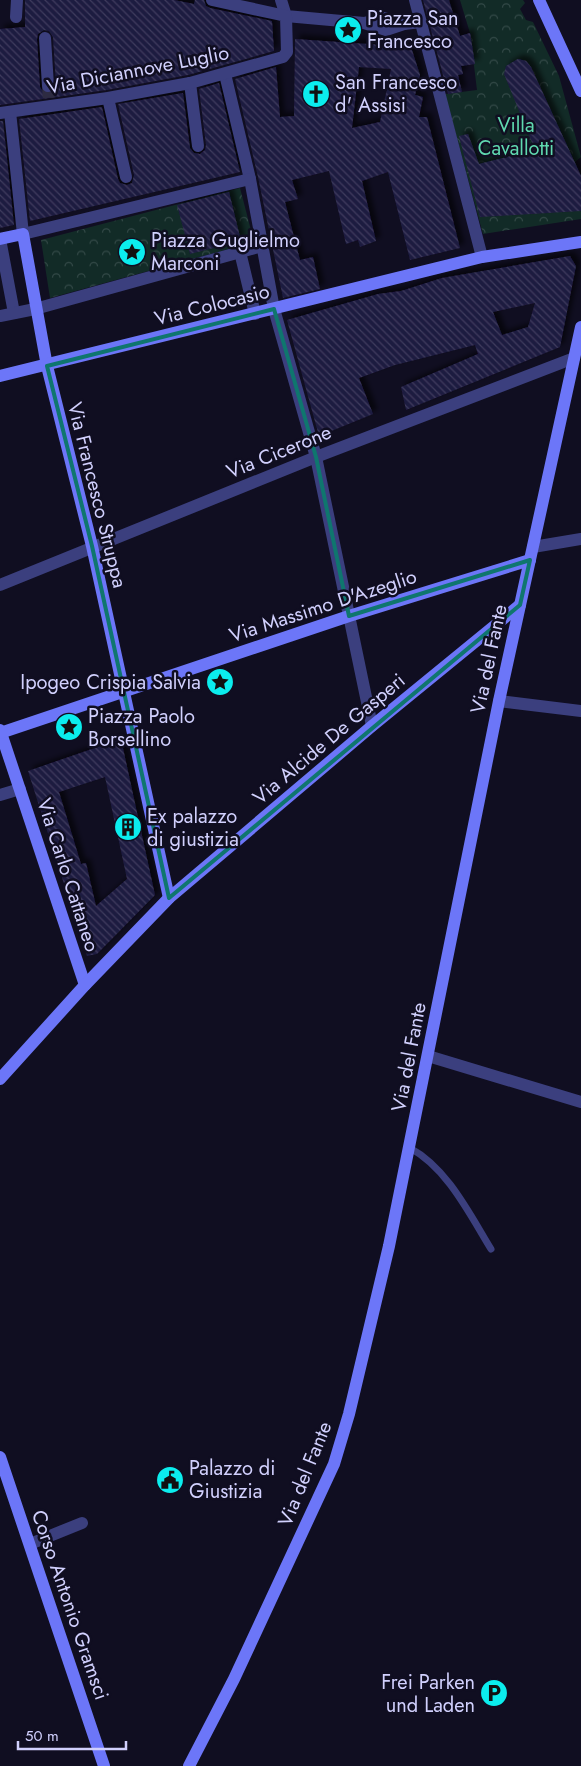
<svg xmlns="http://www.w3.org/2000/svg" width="581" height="1766" font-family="Jost,sans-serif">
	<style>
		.forest { fill: url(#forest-crowns) }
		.building { fill: url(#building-back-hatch); fill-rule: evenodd; filter: url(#shadow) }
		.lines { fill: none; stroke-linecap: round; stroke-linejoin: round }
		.street-tunnel { stroke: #2d2b42; stroke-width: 12; stroke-dasharray: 12 6; stroke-linecap: butt }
		.lane { stroke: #3b3f7e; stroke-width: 7 }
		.street { stroke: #3b3f7e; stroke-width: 12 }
		.secondary { stroke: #6c76f8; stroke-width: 12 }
		.marked { fill: none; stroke: #0f766e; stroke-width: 4; stroke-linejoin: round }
		.labels { text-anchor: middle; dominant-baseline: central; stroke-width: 5; stroke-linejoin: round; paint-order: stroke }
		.poi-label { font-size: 20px; fill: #d1d0fd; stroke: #100e21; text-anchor: start }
		.street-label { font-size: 20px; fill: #d1d0fd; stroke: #100e21 }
		.park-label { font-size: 20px; fill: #60d9b0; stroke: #100e21 }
	</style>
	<defs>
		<pattern id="forest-crowns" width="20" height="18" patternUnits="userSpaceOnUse" patternTransform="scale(1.25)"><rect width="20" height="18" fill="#122b27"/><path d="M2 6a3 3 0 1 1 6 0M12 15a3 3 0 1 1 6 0" fill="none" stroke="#334947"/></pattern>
		<pattern id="building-back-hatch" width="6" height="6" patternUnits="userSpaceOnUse" patternTransform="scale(1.25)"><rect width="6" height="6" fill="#1f1b41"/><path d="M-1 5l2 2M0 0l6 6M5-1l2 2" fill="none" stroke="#3e3b5d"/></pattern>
		<filter id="shadow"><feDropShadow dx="4.5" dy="-4.5" stdDeviation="2.5" flood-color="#0009"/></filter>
	</defs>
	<rect width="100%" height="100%" fill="#100e21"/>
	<!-- forest -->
	<g class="forest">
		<path d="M460 0H523L525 3 520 9 526 20 533 22 559 76 581 157 575 162 581 176V219L483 234 445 94 477 90 470 33Z"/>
		<path d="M240 188 254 242 50 298 41 240Z"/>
	</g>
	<!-- building -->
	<g class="building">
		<path d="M25 0H174L194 4 195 0H204L206 6 210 8 272 21 274 51 188 75 107 90 0 105V29L25 27ZM44 30 49 31 53 37 56 85 55 90 49 94 44 93 40 87 37 39 38 34Z"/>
		<path d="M423 0H449L460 36 470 33 475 64 461 66 463 74 458 75 462 92 448 94Z"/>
		<path d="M295 39 411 47 420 75 415 95 423 97 419 117H427L460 248 410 260 388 172 362 181 376 241 360 247 358 240 346 244 329 171 292 180 298 199 285 202 300 260 313 257 320 289 283 298 258 177 235 79 276 67 280 117 294 116ZM359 67 391 69 380 122 352 128Z"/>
		<path d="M518 59 526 61 531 67 581 176V211L480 217 459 136 468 134 479 164 535 150 504 74 506 66Z"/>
		<path d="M219 83 240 172 30 221 19 119 102 107 118 179 120 183 127 185 132 183 134 175 118 104 183 93 190 148 194 153 200 154 205 150 206 145 199 89Z"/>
		<path d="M0 121H3L14 225 0 228Z"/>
		<path d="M229 192 241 241 190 254 177 205Z"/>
		<path d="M570 256 576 266 560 347 406 410 401 387 478 354 475 345 395 365 359 378 373 414 319 436 287 320 378 294 401 291 442 278ZM535 303 528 327 502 335 493 312Z"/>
		<path d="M121 739 155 895 97 954 87 956 28 771ZM105 777 127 879 96 906 86 863 81 864 59 792Z"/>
	</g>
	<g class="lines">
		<!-- street-tunnel -->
		<path class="street-tunnel" d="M48 86 49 101"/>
		<!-- lane -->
		<path class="lane" d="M410 1148C447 1168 469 1213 491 1249"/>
		<!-- street -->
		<g class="street">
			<path d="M281 0 286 16 364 23 384 18 404 24 421 22"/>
			<path d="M415 0 482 257"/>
			<path d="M16 17 17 0"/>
			<path d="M364 23 386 30 404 24"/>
			<path d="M45 38 48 86"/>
			<path d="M225 74 250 179 274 309 316 457 372 726"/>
			<path d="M190 83 198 146"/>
			<path d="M108 98 126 177"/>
			<path d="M10 112 23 234 250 179"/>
			<path d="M0 113 108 98 190 83 283 57 287 52 286 16 212 0"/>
			<path d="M0 239 14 313"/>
			<path d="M240 252 255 314"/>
			<path d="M0 316 35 309 262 246"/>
			<path d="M533 547 581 539"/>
			<path d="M0 585 316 457 574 358"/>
			<path d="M499 701 581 711"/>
			<path d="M0 795 20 789"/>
			<path d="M428 1056 581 1102"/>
			<path d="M30 1544 82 1523"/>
		</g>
		<!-- secondary -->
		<g class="secondary">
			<path d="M539 0 581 91"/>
			<path d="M0 239 23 234 47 366 92 546 169 898"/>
			<path d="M0 376 482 257 581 242"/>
			<path d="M0 730 85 985"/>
			<path d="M0 733 349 616 530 560"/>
			<path d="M0 1079 85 985 169 898 372 726 520 605"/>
			<path d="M0 1457 104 1766"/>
			<path d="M189 1766 234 1679 334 1464 349 1414 389 1246 499 701 581 327"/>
		</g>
	</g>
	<!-- marked area -->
	<path class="marked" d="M274 309 316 457 349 616 530 560 520 605 169 898 92 546 47 366Z"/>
	<!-- icons -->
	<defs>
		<g id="sight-disc" transform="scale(1.4375)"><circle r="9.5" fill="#0bedee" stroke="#100e21"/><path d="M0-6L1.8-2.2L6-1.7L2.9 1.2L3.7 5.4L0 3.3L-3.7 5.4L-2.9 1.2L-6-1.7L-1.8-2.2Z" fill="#111"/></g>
		<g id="church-disc" transform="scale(1.4375)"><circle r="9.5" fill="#0bedee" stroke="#100e21"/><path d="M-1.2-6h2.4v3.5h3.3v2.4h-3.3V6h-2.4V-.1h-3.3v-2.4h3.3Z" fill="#111"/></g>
		<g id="building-disc" transform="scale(1.4375)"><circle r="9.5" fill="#0bedee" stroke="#100e21"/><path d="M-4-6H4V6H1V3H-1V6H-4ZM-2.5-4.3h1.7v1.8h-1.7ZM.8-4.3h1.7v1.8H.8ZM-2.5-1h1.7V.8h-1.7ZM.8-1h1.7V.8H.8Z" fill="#111"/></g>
		<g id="civic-disc" transform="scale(1.4375)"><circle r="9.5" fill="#0bedee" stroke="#100e21"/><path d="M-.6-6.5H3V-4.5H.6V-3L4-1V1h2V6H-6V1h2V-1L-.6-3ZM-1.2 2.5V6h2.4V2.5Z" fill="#111"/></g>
		<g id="parking-disc" transform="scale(1.4375)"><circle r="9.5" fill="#0bedee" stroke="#100e21"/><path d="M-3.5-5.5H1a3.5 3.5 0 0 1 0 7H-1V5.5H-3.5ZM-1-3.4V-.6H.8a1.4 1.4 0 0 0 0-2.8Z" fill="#111"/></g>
	</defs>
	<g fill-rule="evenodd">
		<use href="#sight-disc" x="348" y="30"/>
		<use href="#church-disc" x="316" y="94"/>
		<use href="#sight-disc" x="132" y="252"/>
		<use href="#sight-disc" x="220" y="682"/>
		<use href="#sight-disc" x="69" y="727"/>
		<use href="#building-disc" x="128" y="827"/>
		<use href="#civic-disc" x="170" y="1480"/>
		<use href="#parking-disc" x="494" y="1693"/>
	</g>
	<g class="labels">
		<!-- poi labels -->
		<g class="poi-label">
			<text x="367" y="18">Piazza San<tspan x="367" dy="23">Francesco</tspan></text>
			<text x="335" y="82">San Francesco<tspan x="335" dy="23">d' Assisi</tspan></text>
			<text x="151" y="240">Piazza Guglielmo<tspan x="151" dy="23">Marconi</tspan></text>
			<text x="201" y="682" text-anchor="end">Ipogeo Crispia Salvia</text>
			<text x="88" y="716">Piazza Paolo<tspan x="88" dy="23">Borsellino</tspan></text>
			<text x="147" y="816">Ex palazzo<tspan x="147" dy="23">di giustizia</tspan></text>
			<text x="189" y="1468">Palazzo di<tspan x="189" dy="23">Giustizia</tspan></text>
			<text x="475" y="1682" text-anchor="end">Frei Parken<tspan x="475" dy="23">und Laden</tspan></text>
		</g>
		<!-- street labels -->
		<g class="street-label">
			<text transform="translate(138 70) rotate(-11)">Via Diciannove Luglio</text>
			<text transform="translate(212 305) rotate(-14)">Via Colocasio</text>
			<text transform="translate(279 452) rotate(-22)">Via Cicerone</text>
			<text transform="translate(97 495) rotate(76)">Via Francesco Struppa</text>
			<text transform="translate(323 606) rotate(-18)">Via Massimo D'Azeglio</text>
			<text transform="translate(489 659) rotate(-78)">Via del Fante</text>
			<text transform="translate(329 739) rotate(-40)">Via Alcide De Gasperi</text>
			<text transform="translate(68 875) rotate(72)">Via Carlo Cattaneo</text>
			<text transform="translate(409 1057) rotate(-79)">Via del Fante</text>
			<text transform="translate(305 1474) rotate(-68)">Via del Fante</text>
			<text transform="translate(70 1605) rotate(71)">Corso Antonio Gramsci</text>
		</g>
		<!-- park labels -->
		<g class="park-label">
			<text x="516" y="125">Villa<tspan x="516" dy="23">Cavallotti</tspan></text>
		</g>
	</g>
	<!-- scale -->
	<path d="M18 1741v8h108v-8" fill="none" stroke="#d1d0fd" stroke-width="2.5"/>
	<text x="25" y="1741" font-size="15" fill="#d1d0fd" stroke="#100e21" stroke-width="4" paint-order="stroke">50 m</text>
</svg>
